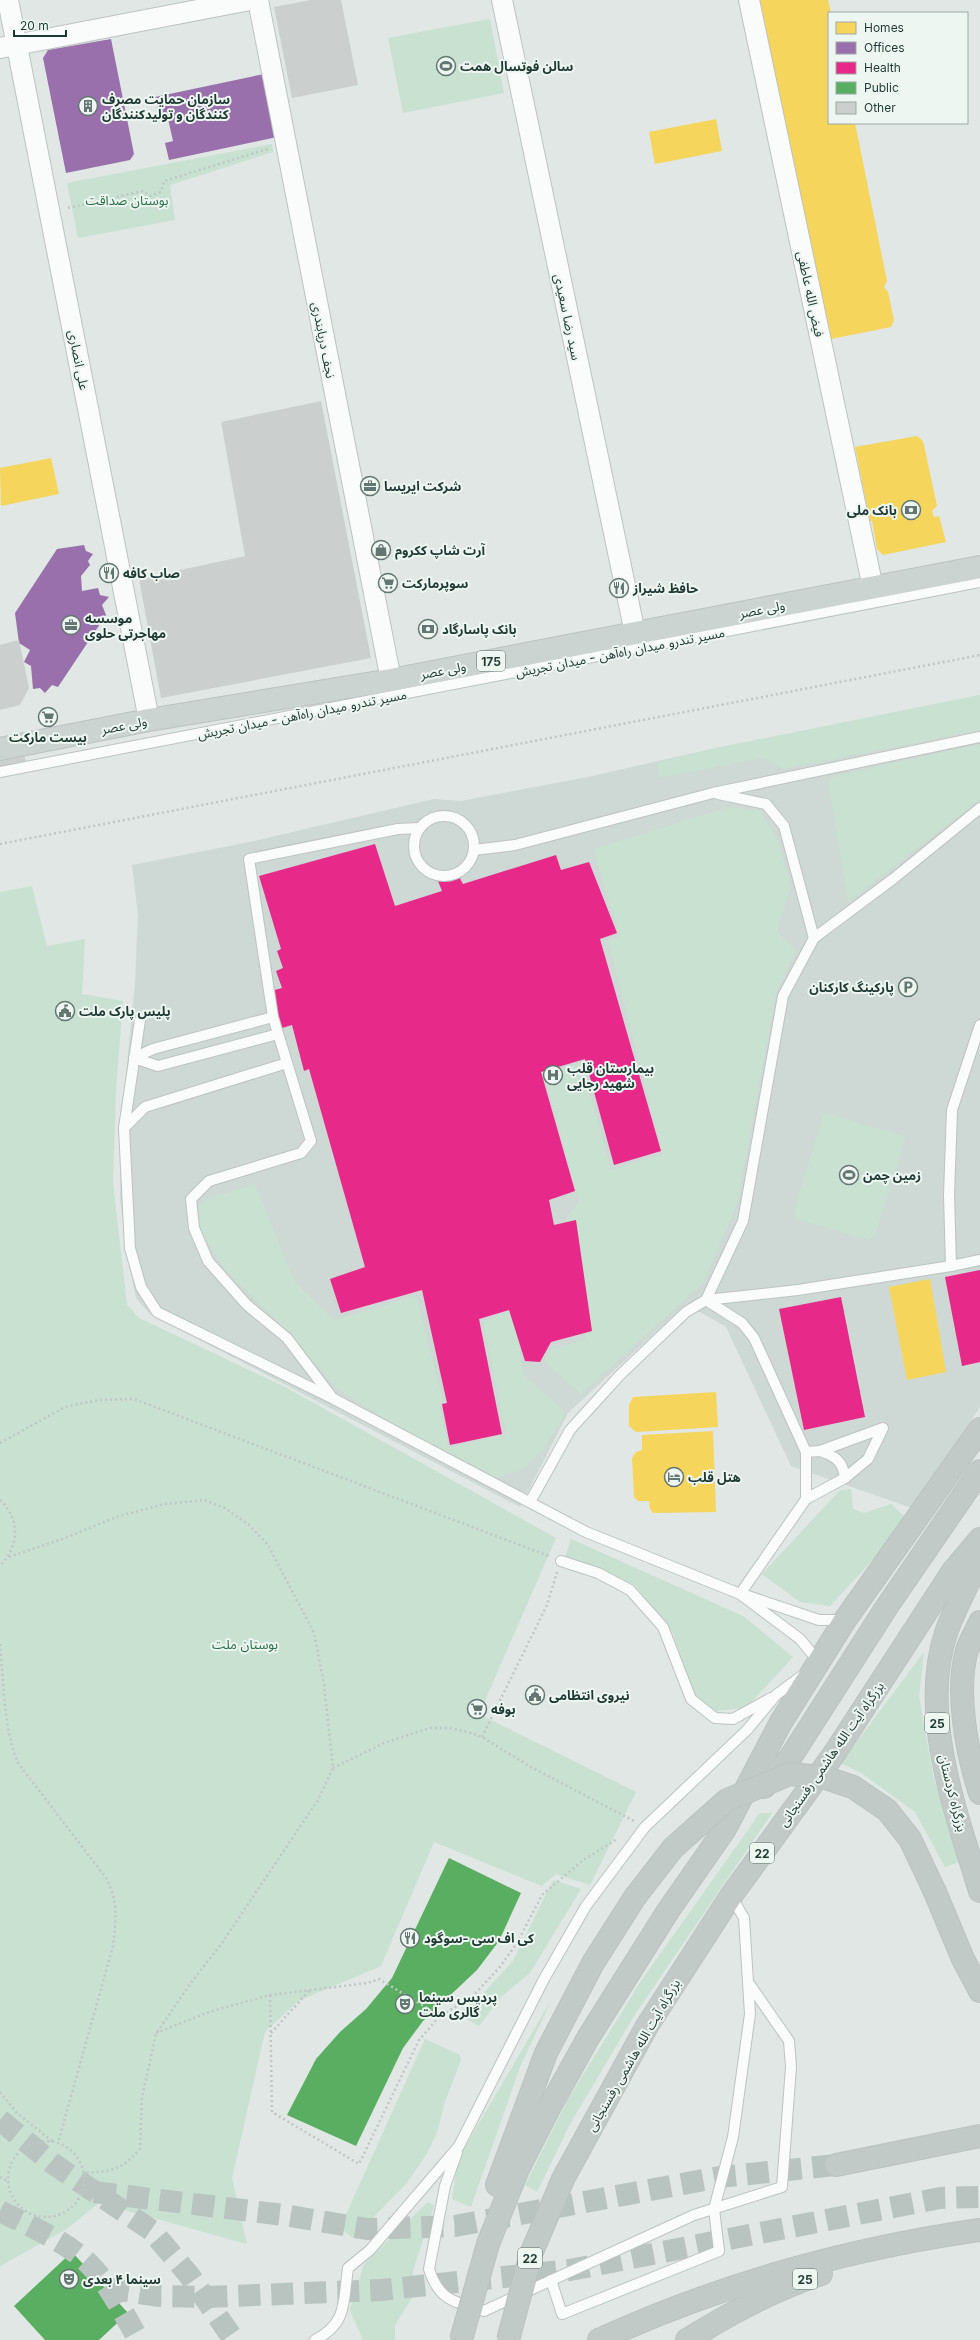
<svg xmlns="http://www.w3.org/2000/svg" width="980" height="2340" font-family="Inter,'Noto Sans Arabic',sans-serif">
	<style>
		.built { fill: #ced8d4 }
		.green { fill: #c8e1d1 }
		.homes { fill: #f6d55c }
		.offices { fill: #9970ab }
		.health { fill: #e7298a }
		.public { fill: #5aae61 }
		.building { fill: #cbd0ce }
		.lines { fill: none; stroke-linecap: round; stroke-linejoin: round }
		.trunk-tunnel { stroke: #b9c4c1; stroke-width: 22; stroke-dasharray: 22 11; stroke-linecap: butt }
		.service-casing { stroke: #bdc3c1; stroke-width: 12 }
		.minor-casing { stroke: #bdc3c1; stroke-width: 22 }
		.primary-casing { stroke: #bac3c1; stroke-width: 24 }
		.trunk-casing { stroke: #bac3c1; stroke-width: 24 }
		.path { stroke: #bfc7c5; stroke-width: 2.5; stroke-dasharray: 2 3; stroke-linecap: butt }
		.service { stroke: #fafbfb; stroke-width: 10 }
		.minor { stroke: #fafbfb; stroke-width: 20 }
		.primary { stroke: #ccd4d2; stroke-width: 22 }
		.trunk { stroke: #c2cac8; stroke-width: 22 }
		.trunk-bridge-casing { stroke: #bac3c1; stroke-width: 24; stroke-linecap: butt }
		.trunk-bridge { stroke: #c2cac8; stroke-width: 22 }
		.labels { text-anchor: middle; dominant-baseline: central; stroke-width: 4; stroke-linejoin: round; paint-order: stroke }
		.shield { fill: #eef6f2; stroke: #5d726c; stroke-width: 1 }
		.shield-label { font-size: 12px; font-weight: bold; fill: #1f3933 }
		.poi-label { font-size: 13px; font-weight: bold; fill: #1f3933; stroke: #eef6f2; text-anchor: start }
		.park-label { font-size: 13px; fill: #297047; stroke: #eef6f2 }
		.street-label { font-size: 13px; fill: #1f3933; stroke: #eef6f2 }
	</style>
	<rect width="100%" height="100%" fill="#e0e7e4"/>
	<!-- built -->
	<path class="built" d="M980 695V1407L912 1508 791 1466 726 1327 686 1304 568 1413 520 1507 150 1314 136 1298 127 1254 120 1199 121 1126 135 983 138 915 132 865 250 842 434 799 461 801 588 777 707 750Z"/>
	<!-- green -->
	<g class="green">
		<path d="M490 19 504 93 403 113 388 38Z"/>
		<path d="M272 144 273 152 170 185 175 220 78 238 67 183Z"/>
		<path d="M980 695V730L784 769 763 758 659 778 657 763 707 750Z"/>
		<path d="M980 744V800L848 902 828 783 832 777Z"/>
		<path d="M729 807 760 810 778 840 791 886 777 932 796 950 776 993 737 1205 704 1282 581 1394 545 1362 548 1351 585 1339 566 1218 579 1202 544 1073 581 1063 611 1170 663 1154 608 941 620 937 593 849Z"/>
		<path d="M32 886 47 946 85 939 82 994 123 1001 116 1090 113 1183 127 1305 139 1318 285 1387 556 1538 479 1714 636 1792 590 1885 556 1874 542 1886 434 1842 381 1966 298 2001 265 2032 232 2178 247 2244 99 2203 65 2230 0 2266V892Z"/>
		<path d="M824 1112 906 1137 875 1236 869 1240 799 1220 793 1214Z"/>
		<path d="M255 1184 295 1282 334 1320 416 1296 443 1400 439 1404 449 1448 506 1434 483 1321 513 1310 524 1375 566 1413 544 1448 523 1469 493 1480 454 1461 337 1389 281 1325 225 1270 201 1232 198 1205 209 1198Z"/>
		<path d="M851 1489 853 1509 864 1513 891 1504 904 1516 878 1554 830 1606 800 1602 762 1574 840 1490Z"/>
		<path d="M571 1539 743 1616 793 1657 746 1708 714 1711 693 1694 673 1633 635 1585 565 1557Z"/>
		<path d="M924 1652 919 1696 933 1775 959 1862 945 1867 915 1812 863 1774 841 1763Z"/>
		<path d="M760 1813H772L634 2016 570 2124 537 2192 525 2185 567 2101 641 1981Z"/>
		<path d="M553 1880 581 1889 530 1973 502 1996 479 2026 457 2014 477 2000 513 1961Z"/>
		<path d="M552 1999 520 2067 471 2207 452 2199 458 2159Z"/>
		<path d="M425 2039 460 2055 461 2060 445 2102 437 2132 428 2152 406 2184 353 2238 340 2228Z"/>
		<path d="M428 2202 434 2206 413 2271V2296L395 2325V2340H363L350 2310 364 2264Z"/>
	</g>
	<!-- homes -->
	<g class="homes">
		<path d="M758 0H828L831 13H829V123H855L887 281 884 287 888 292 894 320 891 327 826 340Z"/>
		<path d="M716 119 722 151 655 164 649 132Z"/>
		<path d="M917 436 923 441 937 506 932 511 934 517 939 516 946 542 883 555 877 549 872 521H870L855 447Z"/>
		<path d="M51 458 59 494 1 506 0 468Z"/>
		<path d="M930 1279 946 1372 907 1380 889 1287Z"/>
		<path d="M716 1392 718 1427 636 1432 629 1426V1405L633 1397Z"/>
		<path d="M713 1431 716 1512 653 1513 650 1509 649 1501H638L634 1497 632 1458 636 1452 642 1450V1435Z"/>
	</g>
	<!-- offices -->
	<g class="offices">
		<path d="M111 39 134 154 130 160 66 173 43 58 48 50Z"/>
		<path d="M264 74 277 137 169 160 165 143 173 141 167 114 159 115 155 97Z"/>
		<path d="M84 545 86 551 93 554 88 561 90 565 81 576 82 591 98 588 100 595 109 597 102 605 106 615 58 687 52 685 45 693 40 688 33 689 31 666 24 662 30 650 19 643 15 613 57 549Z"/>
	</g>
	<!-- health -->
	<g class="health">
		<path d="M375 844 395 906 442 891 438 881 458 875 463 884 556 855 561 870 589 862 617 933 600 939 661 1151 614 1165 585 1059 541 1072 575 1191 549 1200 554 1225 576 1220 592 1331 551 1342 540 1362 525 1361 509 1310 479 1319 502 1434 450 1445 442 1404 447 1403 422 1290 341 1313 330 1279 365 1267 309 1069 304 1071 292 1025 282 1028 271 991 282 988 276 971 283 968 277 951 281 949 259 876Z"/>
		<path d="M980 1270V1362L962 1366 945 1277Z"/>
		<path d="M841 1297 865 1417 804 1430 779 1309Z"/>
	</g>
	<!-- public -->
	<g class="public">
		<path d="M449 1858 521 1893 499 1941 477 1970 423 2021 403 2048 356 2146 287 2115 316 2059 340 2032 366 2009 392 1978Z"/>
		<path d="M72 2252 128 2313 99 2340H45L14 2306Z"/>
	</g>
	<!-- building -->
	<g class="building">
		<path d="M311 0H341L358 85 292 98 274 7Z"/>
		<path d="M321 401 371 658 161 698 139 579 245 556 221 422Z"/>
		<path d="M19 640 29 688 20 705 0 710V645Z"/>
		<path d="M24 754 26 762 0 767V759Z"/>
	</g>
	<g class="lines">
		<!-- trunk-tunnel -->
		<g class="trunk-tunnel">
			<path d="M0 2120 52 2163 151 2230 189 2275 234 2340"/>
			<path d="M94 2192 284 2215 367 2229 455 2226 720 2177 836 2165"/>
			<path d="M0 2211C29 2226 64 2240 88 2263 109 2283 124 2315 139 2340"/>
			<path d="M107 2288 159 2296 206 2297 381 2290 570 2270 940 2198 980 2197"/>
		</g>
		<!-- service casing -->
		<g class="service-casing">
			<g id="service">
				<path d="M0 772 980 582"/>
				<path d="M718 794 766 804 784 826 814 938"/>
				<circle cx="444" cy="846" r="30"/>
				<path d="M474 850 515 845 713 793 980 737"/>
				<path d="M140 1020 124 1128 130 1248 141 1287 157 1312 332 1398 586 1532 740 1594 806 1499"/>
				<path d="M134 1058 158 1066 278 1034"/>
				<path d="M134 1058 153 1049 273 1017"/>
				<path d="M124 1128 145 1107 287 1063"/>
				<path d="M951 1266 980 1260"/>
				<path d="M331 1396 287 1338 247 1305 208 1261 194 1228 191 1199 209 1181 301 1153 311 1141 273 1017 249 859 398 829 420 828"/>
				<path d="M820 1451C835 1456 843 1461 845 1478L806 1499V1452Z"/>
				<path d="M820 1451 883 1428 868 1459 845 1478"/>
				<path d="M806 1452 754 1338 742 1323 706 1300 743 1221 783 996 814 938 893 879 980 808"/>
				<path d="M530 1502 570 1430 620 1375 686 1312 706 1300 798 1290 951 1266 949 1195 952 1110 980 1025"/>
				<path d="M561 1561 598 1573 630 1590 663 1627 691 1699 715 1718 733 1719 771 1698"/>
				<path d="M740 1594 800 1639 819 1662"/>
				<path d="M748 1596 819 1620H844"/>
				<path d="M457 2152 445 2186 429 2269C439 2301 455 2302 484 2311L694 2215 782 2187 791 2067 789 2041 748 1982"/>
				<path d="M551 2280 562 2314 719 2251 714 2209 733 2137 750 2014 744 1918 731 1896"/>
				<path d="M315 2340C348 2323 343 2302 348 2268L370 2250 459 2146 544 1979 586 1906 645 1827 747 1730 776 1695 803 1675"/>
			</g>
		</g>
		<!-- minor casing -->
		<g class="minor-casing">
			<g id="minor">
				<path d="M8 0 149 720"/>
				<path d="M258 0 391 680"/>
				<path d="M502 0 635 633"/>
				<path d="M749 0 873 588"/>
				<path d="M0 48 250 0"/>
			</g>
		</g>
		<!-- primary casing -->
		<g class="primary-casing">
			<path id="primary" d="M0 749 149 720 391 680 980 567"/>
		</g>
		<!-- trunk casing -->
		<g class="trunk-casing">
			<g id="trunk">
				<path d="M980 1558C969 1583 955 1607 946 1633 919 1713 956 1813 980 1891"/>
				<path d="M980 1622C976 1631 970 1641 967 1650 955 1691 967 1753 980 1793"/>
				<path d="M764 1787 790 1758 886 1608 980 1471"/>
				<path d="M935 1892 963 1959 980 1991"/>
				<path d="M836 2165 980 2136"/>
				<path d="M563 2179 647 2026 731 1896 834 1754 953 1571 980 1539"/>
				<path d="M497 2185 546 2053 593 1963 635 1897"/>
				<path d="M488 2244 518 2169 548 2110 588 2038 668 1911 725 1829 781 1722 845 1620 980 1429"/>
				<path d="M599 2340C721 2284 847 2249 980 2230"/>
				<path d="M687 2340C729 2314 774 2289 821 2274"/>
			</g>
		</g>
		<!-- path -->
		<g class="path">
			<path d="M68 208 143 191 150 196 161 192 164 181 268 149"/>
			<path d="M0 844 980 655"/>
			<path d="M0 1443 65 1407 99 1400 134 1399 549 1556"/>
			<path d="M0 1500C21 1520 19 1546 0 1566"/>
			<path d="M9 1557 68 1537 116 1517 165 1504 204 1500 225 1508 249 1525 268 1545 314 1633 324 1684 333 1768 318 1800 222 1943 190 1984 156 2034 142 2097 140 2149C121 2171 111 2171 83 2173"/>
			<path d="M0 1644C4 1683 3 1727 18 1763L106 1878C119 1903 116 1918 113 1946L58 2143"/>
			<path d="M482 1737 547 1605 557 1572"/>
			<path d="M333 1768 384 1743 430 1728H449L468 1732 482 1737 529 1766 634 1821"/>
			<path d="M270 1995 272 2112 359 2164 419 2040 440 2016 472 1997 499 1968 517 1943 542 1895 582 1861 617 1839"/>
			<path d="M156 2033 209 2012 270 1995 368 1983 379 1979 440 2016"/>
			<path d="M271 2033 309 1991"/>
			<path d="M0 2092 17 2113 52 2141"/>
			<circle cx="46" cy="2179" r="38"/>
			<path d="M0 2177 9 2182"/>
		</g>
		<!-- service -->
		<use href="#service" class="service"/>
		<!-- minor -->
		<use href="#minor" class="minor"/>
		<!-- primary -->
		<use href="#primary" class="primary"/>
		<!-- trunk -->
		<use href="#trunk" class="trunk"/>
		<!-- trunk-bridge casing -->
		<g class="trunk-bridge-casing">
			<g id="trunk-bridge">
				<path d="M635 1897 673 1848 727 1800 790 1774 823 1777 853 1787 887 1810 910 1839 935 1892"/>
				<path d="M461 2340 488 2244"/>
				<path d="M508 2340 531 2254 563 2179"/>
			</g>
		</g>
		<!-- trunk-bridge -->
		<use href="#trunk-bridge" class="trunk-bridge"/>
	</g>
	<!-- icons -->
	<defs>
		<g id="stadium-ring" transform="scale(1)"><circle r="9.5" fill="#eef6f2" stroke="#637671" stroke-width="1.5"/><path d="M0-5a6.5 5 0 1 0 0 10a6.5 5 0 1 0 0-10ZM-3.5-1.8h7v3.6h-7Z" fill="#637671"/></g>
		<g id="building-ring" transform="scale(1)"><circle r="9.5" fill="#eef6f2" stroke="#637671" stroke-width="1.5"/><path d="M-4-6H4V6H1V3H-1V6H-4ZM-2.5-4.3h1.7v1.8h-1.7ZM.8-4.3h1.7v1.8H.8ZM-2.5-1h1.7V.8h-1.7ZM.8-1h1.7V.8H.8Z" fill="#637671"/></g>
		<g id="office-ring" transform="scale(1)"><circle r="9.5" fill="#eef6f2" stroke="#637671" stroke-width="1.5"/><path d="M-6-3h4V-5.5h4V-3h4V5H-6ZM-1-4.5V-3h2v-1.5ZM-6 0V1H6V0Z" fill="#637671"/></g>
		<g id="bank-ring" transform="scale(1)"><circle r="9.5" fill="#eef6f2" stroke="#637671" stroke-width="1.5"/><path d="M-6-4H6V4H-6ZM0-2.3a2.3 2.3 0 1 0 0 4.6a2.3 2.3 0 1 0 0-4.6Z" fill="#637671"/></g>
		<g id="shop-ring" transform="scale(1)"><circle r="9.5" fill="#eef6f2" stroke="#637671" stroke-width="1.5"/><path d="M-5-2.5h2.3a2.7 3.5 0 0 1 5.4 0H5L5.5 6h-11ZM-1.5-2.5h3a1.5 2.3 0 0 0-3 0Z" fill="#637671"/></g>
		<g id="restaurant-ring" transform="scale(1)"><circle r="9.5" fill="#eef6f2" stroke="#637671" stroke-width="1.5"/><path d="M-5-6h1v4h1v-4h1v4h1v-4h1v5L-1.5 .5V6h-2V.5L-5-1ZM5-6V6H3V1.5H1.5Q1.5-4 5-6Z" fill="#637671"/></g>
		<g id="supermarket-ring" transform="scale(1)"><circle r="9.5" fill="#eef6f2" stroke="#637671" stroke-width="1.5"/><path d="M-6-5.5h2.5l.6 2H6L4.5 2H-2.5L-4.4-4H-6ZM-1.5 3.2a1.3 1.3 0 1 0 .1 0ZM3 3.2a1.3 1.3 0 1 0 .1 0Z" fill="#637671"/></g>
		<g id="parking-ring" transform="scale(1)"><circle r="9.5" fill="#eef6f2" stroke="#637671" stroke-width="1.5"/><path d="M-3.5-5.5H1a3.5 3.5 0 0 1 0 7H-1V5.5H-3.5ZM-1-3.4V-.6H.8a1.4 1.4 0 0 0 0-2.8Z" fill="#637671"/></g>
		<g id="civic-ring" transform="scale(1)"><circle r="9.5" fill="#eef6f2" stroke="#637671" stroke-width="1.5"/><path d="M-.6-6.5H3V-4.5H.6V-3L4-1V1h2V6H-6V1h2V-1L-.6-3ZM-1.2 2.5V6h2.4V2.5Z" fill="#637671"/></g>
		<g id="hospital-ring" transform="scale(1)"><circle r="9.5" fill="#eef6f2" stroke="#637671" stroke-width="1.5"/><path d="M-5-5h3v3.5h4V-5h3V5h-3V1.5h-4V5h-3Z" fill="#637671"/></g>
		<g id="hotel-ring" transform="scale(1)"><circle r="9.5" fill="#eef6f2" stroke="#637671" stroke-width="1.5"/><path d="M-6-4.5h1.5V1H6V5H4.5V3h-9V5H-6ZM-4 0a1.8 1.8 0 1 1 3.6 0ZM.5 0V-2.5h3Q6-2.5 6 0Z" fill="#637671"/></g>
		<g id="theatre-ring" transform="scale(1)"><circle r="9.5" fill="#eef6f2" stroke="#637671" stroke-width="1.5"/><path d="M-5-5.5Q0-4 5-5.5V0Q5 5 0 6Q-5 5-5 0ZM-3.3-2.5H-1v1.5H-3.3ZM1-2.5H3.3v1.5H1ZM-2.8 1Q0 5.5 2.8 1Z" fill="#637671"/></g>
	</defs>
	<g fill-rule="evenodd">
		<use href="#stadium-ring" x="446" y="66"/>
		<use href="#building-ring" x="88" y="106"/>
		<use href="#office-ring" x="370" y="486"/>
		<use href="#bank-ring" x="911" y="510"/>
		<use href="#shop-ring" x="381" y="550"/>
		<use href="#restaurant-ring" x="109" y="573"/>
		<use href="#supermarket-ring" x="388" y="583"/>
		<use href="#restaurant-ring" x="619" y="588"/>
		<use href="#office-ring" x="71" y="625"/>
		<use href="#bank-ring" x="428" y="629"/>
		<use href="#supermarket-ring" x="48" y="717"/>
		<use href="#parking-ring" x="908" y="987"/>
		<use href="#civic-ring" x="65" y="1011"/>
		<use href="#hospital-ring" x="553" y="1075"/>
		<use href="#stadium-ring" x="849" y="1175"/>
		<use href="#hotel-ring" x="674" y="1477"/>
		<use href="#civic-ring" x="535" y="1695"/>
		<use href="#supermarket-ring" x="477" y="1709"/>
		<use href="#restaurant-ring" x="410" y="1938"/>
		<use href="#theatre-ring" x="405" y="2004"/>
		<use href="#theatre-ring" x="69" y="2279"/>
	</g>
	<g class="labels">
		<!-- shield labels -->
		<g class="shield">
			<rect x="477" y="651" width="28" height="20" rx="3"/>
			<rect x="925" y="1713" width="24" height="20" rx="3"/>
			<rect x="750" y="1843" width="24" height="20" rx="3"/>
			<rect x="518" y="2248" width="24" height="20" rx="3"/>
			<rect x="793" y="2269" width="24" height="20" rx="3"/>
		</g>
		<g class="shield-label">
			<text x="491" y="661">175</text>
			<text x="937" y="1723">25</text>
			<text x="762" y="1853">22</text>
			<text x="530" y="2258">22</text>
			<text x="805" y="2279">25</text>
		</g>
		<!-- poi labels -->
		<g class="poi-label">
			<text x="460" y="66">سالن فوتسال همت</text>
			<text x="102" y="99">سازمان حمایت مصرف<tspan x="102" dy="15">کنندگان و تولیدکنندگان</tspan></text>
			<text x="384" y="486">شرکت ایریسا</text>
			<text x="897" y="510" text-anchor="end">بانک ملی</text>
			<text x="395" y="550">آرت شاپ ککروم</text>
			<text x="123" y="573">صاب کافه</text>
			<text x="402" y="583">سوپرمارکت</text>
			<text x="633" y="588">حافظ شیراز</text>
			<text x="85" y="618">موسسه<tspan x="85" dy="15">مهاجرتی حلوی</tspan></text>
			<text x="442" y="629">بانک پاسارگاد</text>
			<text x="48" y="737" text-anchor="middle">بیست مارکت</text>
			<text x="894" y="987" text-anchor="end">پارکینگ کارکنان</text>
			<text x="79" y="1011">پلیس پارک ملت</text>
			<text x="567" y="1068">بیمارستان قلب<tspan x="567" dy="15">شهید رجایی</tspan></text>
			<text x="863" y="1175">زمین چمن</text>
			<text x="688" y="1477">هتل قلب</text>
			<text x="549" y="1695">نیروی انتظامی</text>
			<text x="491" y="1709">بوفه</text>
			<text x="424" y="1938">کی اف سی -سوگود</text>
			<text x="419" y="1997">پردیس سینما<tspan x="419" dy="15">گالری ملت</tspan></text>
			<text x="83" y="2279">سینما ۴ بعدی</text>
		</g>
		<!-- park labels -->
		<g class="park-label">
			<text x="127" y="200">بوستان صداقت</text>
			<text x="245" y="1644">بوستان ملت</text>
		</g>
		<!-- street labels -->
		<g class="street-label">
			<text transform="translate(811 294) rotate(78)">فیض الله عاطفی</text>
			<text transform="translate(568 317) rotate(78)">سید رضا سعیدی</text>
			<text transform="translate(324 340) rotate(79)">نجف دریابندری</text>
			<text transform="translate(79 360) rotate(79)">علی انصاری</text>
			<text transform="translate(762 609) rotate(-11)">ولی عصر</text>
			<text transform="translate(620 652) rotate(-11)">مسیر تندرو میدان راه‌آهن - میدان تجریش</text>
			<text transform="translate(443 670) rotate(-11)">ولی عصر</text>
			<text transform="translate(302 714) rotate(-11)">مسیر تندرو میدان راه‌آهن - میدان تجریش</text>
			<text transform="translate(124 725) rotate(-11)">ولی عصر</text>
			<text transform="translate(831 1754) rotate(-55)">بزرگراه آیت الله هاشمی رفسنجانی</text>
			<text transform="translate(953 1793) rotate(76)">بزرگراه کردستان</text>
			<text transform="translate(633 2055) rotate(-60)">بزرگراه آیت الله هاشمی رفسنجانی</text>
		</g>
	</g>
	<!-- legend -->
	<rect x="828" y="12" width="140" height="112" fill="#eef6f2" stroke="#9baaa6"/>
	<rect x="836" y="22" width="20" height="12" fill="#f6d55c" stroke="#9baaa6"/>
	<text x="864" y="32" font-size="12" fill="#1f3933">Homes</text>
	<rect x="836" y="42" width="20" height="12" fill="#9970ab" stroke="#9baaa6"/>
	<text x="864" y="52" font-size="12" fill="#1f3933">Offices</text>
	<rect x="836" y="62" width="20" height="12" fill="#e7298a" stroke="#9baaa6"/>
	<text x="864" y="72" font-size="12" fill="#1f3933">Health</text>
	<rect x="836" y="82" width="20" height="12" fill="#5aae61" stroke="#9baaa6"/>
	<text x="864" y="92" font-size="12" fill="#1f3933">Public</text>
	<rect x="836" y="102" width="20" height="12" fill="#cbd0ce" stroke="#9baaa6"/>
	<text x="864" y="112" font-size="12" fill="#1f3933">Other</text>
	<!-- scale -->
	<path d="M14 30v6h52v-6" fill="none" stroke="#1f3933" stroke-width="2"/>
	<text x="20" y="30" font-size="12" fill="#1f3933" stroke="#eef6f2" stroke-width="3" paint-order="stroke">20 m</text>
</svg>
